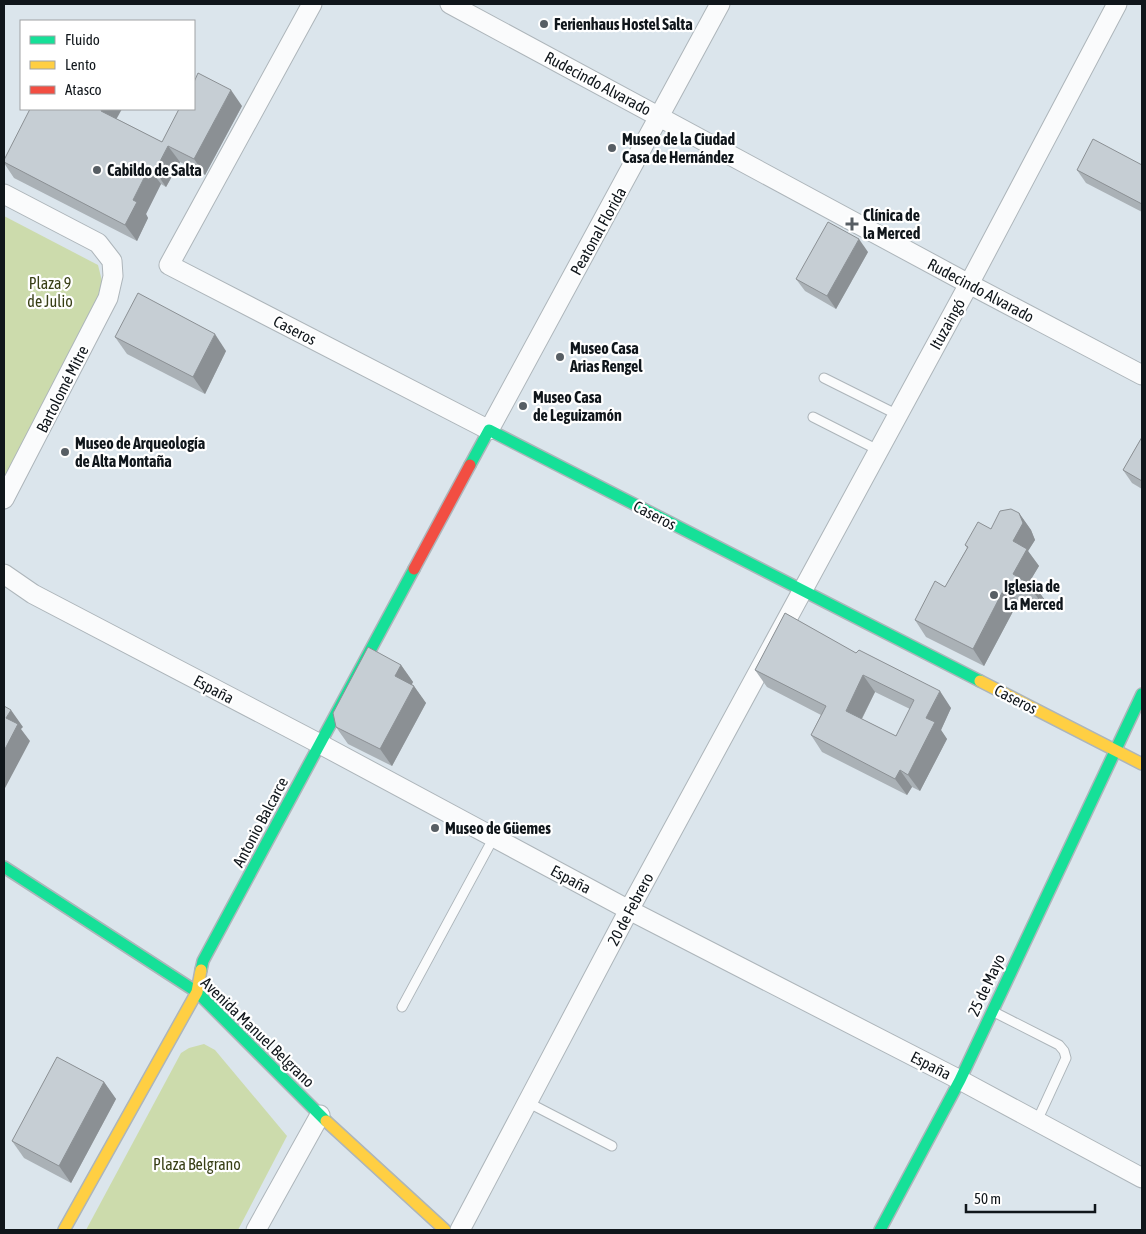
<svg xmlns="http://www.w3.org/2000/svg" width="1146" height="1234" font-family="'Asap Condensed',sans-serif">
	<style>
		.green { fill: #ccdbac }
		.lines { fill: none; stroke-linecap: round; stroke-linejoin: round }
		.lane-casing { stroke: #adb5ba; stroke-width: 11 }
		.street-casing { stroke: #adb5ba; stroke-width: 21 }
		.fast-casing { stroke: #adb5ba; stroke-width: 14 }
		.slow-casing { stroke: #adb5ba; stroke-width: 14 }
		.jam-casing { stroke: #adb5ba; stroke-width: 14 }
		.lane { stroke: #fafbfc; stroke-width: 9 }
		.street { stroke: #fafbfc; stroke-width: 19 }
		.fast { stroke: #16e098; stroke-width: 11 }
		.slow { stroke: #ffcf43; stroke-width: 11 }
		.jam { stroke: #f24e42; stroke-width: 11 }
		.wall { fill: #aab1b6; fill-rule: evenodd }
		.shaded-wall { fill: #8b9094 }
		.building { fill: #c6ced4; stroke: #8b9094; fill-rule: evenodd }
		.poi-dot { fill: #575e64; stroke: #fff; stroke-width: 2 }
		.labels { text-anchor: middle; dominant-baseline: central; stroke-width: 4.5; stroke-linejoin: round; paint-order: stroke }
		.poi-label { font-size: 16px; font-weight: bold; fill: #10161b; stroke: #fff; text-anchor: start }
		.street-label { font-size: 16px; fill: #10161b; stroke: #fff }
		.park-label { font-size: 16px; fill: #383f16; stroke: #fff }
	</style>
	<rect width="100%" height="100%" fill="#dbe5ec"/>
	<!-- green -->
	<g class="green">
		<path d="M4 216 98 265 104 289 4 481Z"/>
		<path d="M204 1044 215 1050 287 1136 238 1230H86L181 1053 189 1048Z"/>
	</g>
	<g class="lines">
		<!-- lane casing -->
		<g class="lane-casing">
			<g id="lane">
				<path d="M824 378 898 415"/>
				<path d="M813 417 878 450"/>
				<path d="M402 1007 494 837"/>
				<path d="M994 1012 1059 1045 1064 1051 1066 1058 1037 1121"/>
				<path d="M527 1102 612 1146"/>
			</g>
		</g>
		<!-- street casing -->
		<g class="street-casing">
			<g id="street">
				<path d="M312 4 169 265 489 430 720 4"/>
				<path d="M450 4 969 284 1142 375"/>
				<path d="M4 194 98 243 112 261 113 276 108 298 4 499"/>
				<path d="M4 574 33 594 320 744 629 910 960 1080 1142 1178"/>
				<path d="M256 1230 320 1115"/>
				<path d="M460 1230 629 910 969 284 1117 4"/>
			</g>
		</g>
		<!-- fast casing -->
		<g class="fast-casing">
			<g id="fast">
				<path d="M470 465 489 430 980 681"/>
				<path d="M4 867 197 992 326 1121"/>
				<path d="M201 970 203 961 414 569"/>
				<path d="M880 1230 960 1080 1142 694"/>
			</g>
		</g>
		<!-- slow casing -->
		<g class="slow-casing">
			<g id="slow">
				<path d="M980 681 1142 764"/>
				<path d="M326 1121 445 1230"/>
				<path d="M64 1230 197 992 201 970"/>
			</g>
		</g>
		<!-- jam casing -->
		<g class="jam-casing">
			<path id="jam" d="M414 569 470 465"/>
		</g>
		<!-- lane -->
		<use href="#lane" class="lane"/>
		<!-- street -->
		<use href="#street" class="street"/>
		<!-- fast -->
		<use href="#fast" class="fast"/>
		<!-- slow -->
		<use href="#slow" class="slow"/>
		<!-- jam -->
		<use href="#jam" class="jam"/>
	</g>
	<!-- wall -->
	<g class="wall">
		<path d="M242 106 205 175 180 162 166 187 161 184 146 214 148 218 137 241 14 178 4 163V162L117 119 162 142Z"/>
		<path d="M1142 165V212L1086 183 1077 170Z"/>
		<path d="M868 252 836 309 805 291 796 279Z"/>
		<path d="M115 337 226 351 205 394 127 354Z"/>
		<path d="M1142 437V489L1132 483 1123 470Z"/>
		<path d="M1019 513 1031 530 1035 540 1028 551 1039 566 1028 584 1037 589 1049 606 1047 611 1018 602 984 666 926 637 915 620 945 587 967 548 965 545 991 529Z"/>
		<path d="M785 613 951 708 941 730 947 739 920 791 912 787 907 795 822 752 811 735 821 715 767 687 755 670ZM875 692 910 709 896 736 862 719Z"/>
		<path d="M401 665 413 682 412 684 426 703 392 766 348 744 336 727Z"/>
		<path d="M104 1082 116 1099 71 1183 24 1158 12 1141Z"/>
	</g>
	<!-- shaded-wall -->
	<g class="shaded-wall">
		<path d="M231 90 242 106 205 175 194 159Z"/>
		<path d="M102 109H122L112 127 101 111Z"/>
		<path d="M168 146 180 162 166 187 155 171Z"/>
		<path d="M149 168 161 184 146 214 148 218 137 241 125 225 133 200Z"/>
		<path d="M859 239 868 252 836 309 827 296Z"/>
		<path d="M215 334 226 351 205 394 193 377Z"/>
		<path d="M1019 513 1031 530 1035 540 1028 551 1039 566 1024 591 1013 574V541Z"/>
		<path d="M1006 585 1018 602 984 666 973 649Z"/>
		<path d="M1037 589 1049 606 1047 611 1035 594Z"/>
		<path d="M401 665 413 682 407 693 395 676Z"/>
		<path d="M863 675 875 692 857 728 846 711Z"/>
		<path d="M414 686 426 703 392 766 380 749Z"/>
		<path d="M940 691 951 708 941 730 947 739 920 791 908 775 926 718Z"/>
		<path d="M11 710 23 727 21 729 30 741 4 790V751L6 718Z"/>
		<path d="M900 770 912 787 907 795 895 779Z"/>
		<path d="M104 1082 116 1099 71 1183 59 1166Z"/>
	</g>
	<!-- building -->
	<g class="building">
		<path d="M198 73 231 90 194 159 168 146 155 171 149 168 133 200 137 202 125 225 4 162V160L30 109H102L101 111 162 142 179 109H194V82Z"/>
		<path d="M1093 139 1142 165V204L1077 170Z"/>
		<path d="M828 222 859 239 827 296 796 279Z"/>
		<path d="M138 293 215 334 193 377 115 337Z"/>
		<path d="M1142 437V481L1123 470Z"/>
		<path d="M1011 509 1019 513 1023 523 1013 541 1027 549 1013 574 1037 589 1035 594 1006 585 973 649 915 620 935 581 945 587 968 547 965 545 978 522 991 529 1000 511Z"/>
		<path d="M785 613 856 653 859 650 940 691 926 718 935 722 908 775 900 770 895 779 811 735 826 706 755 670ZM863 675 914 700 896 736 846 711Z"/>
		<path d="M368 647 401 665 395 676 414 686 380 749 336 727 333 713Z"/>
		<path d="M4 706 11 710 6 718 18 724 4 751Z"/>
		<path d="M57 1057 104 1082 59 1166 12 1141Z"/>
	</g>
	<!-- markers -->
	<g class="poi-dot">
		<circle cx="544" cy="24" r="5"/>
		<circle cx="612" cy="148" r="5"/>
		<circle cx="97" cy="170" r="5"/>
		<path d="M849.5 216.5h5v5h5v5h-5v5h-5v-5h-5v-5h5z"/>
		<circle cx="560" cy="357" r="5"/>
		<circle cx="523" cy="406" r="5"/>
		<circle cx="65" cy="452" r="5"/>
		<circle cx="994" cy="595" r="5"/>
		<circle cx="435" cy="828" r="5"/>
	</g>
	<g class="labels">
		<!-- poi labels -->
		<g class="poi-label">
			<text x="554" y="24">Ferienhaus Hostel Salta</text>
			<text x="622" y="139">Museo de la Ciudad<tspan x="622" dy="18">Casa de Hernández</tspan></text>
			<text x="107" y="170">Cabildo de Salta</text>
			<text x="863" y="215">Clínica de<tspan x="863" dy="18">la Merced</tspan></text>
			<text x="570" y="348">Museo Casa<tspan x="570" dy="18">Arias Rengel</tspan></text>
			<text x="533" y="397">Museo Casa<tspan x="533" dy="18">de Leguizamón</tspan></text>
			<text x="75" y="443">Museo de Arqueología<tspan x="75" dy="18">de Alta Montaña</tspan></text>
			<text x="1004" y="586">Iglesia de<tspan x="1004" dy="18">La Merced</tspan></text>
			<text x="445" y="828">Museo de Güemes</text>
		</g>
		<!-- street labels -->
		<g class="street-label">
			<text transform="translate(598 83) rotate(28)">Rudecindo Alvarado</text>
			<text transform="translate(598 231) rotate(-61)">Peatonal Florida</text>
			<text transform="translate(981 290) rotate(28)">Rudecindo Alvarado</text>
			<text transform="translate(947 324) rotate(-61)">Ituzaingó</text>
			<text transform="translate(295 330) rotate(27)">Caseros</text>
			<text transform="translate(62 389) rotate(-63)">Bartolomé Mitre</text>
			<text transform="translate(655 515) rotate(27)">Caseros</text>
			<text transform="translate(214 689) rotate(28)">España</text>
			<text transform="translate(1016 699) rotate(27)">Caseros</text>
			<text transform="translate(260 822) rotate(-62)">Antonio Balcarce</text>
			<text transform="translate(571 879) rotate(28)">España</text>
			<text transform="translate(630 909) rotate(-62)">20 de Febrero</text>
			<text transform="translate(986 985) rotate(-65)">25 de Mayo</text>
			<text transform="translate(258 1032) rotate(44)">Avenida Manuel Belgrano</text>
			<text transform="translate(931 1065) rotate(27)">España</text>
		</g>
		<!-- park labels -->
		<g class="park-label">
			<text x="50" y="283">Plaza 9<tspan x="50" dy="18">de Julio</tspan></text>
			<text x="197" y="1164">Plaza Belgrano</text>
		</g>
	</g>
	<!-- border -->
	<rect width="1146" height="1234" fill="none" stroke="#10161b" stroke-width="10"/>
	<!-- legend -->
	<rect x="20" y="20" width="175" height="90" fill="#ffffff" stroke="#9fa2a4"/>
	<rect x="30" y="36" width="25" height="8" fill="#16e098" stroke="#9fa2a4"/>
	<text x="65" y="45" font-size="15" fill="#10161b">Fluido</text>
	<rect x="30" y="61" width="25" height="8" fill="#ffcf43" stroke="#9fa2a4"/>
	<text x="65" y="70" font-size="15" fill="#10161b">Lento</text>
	<rect x="30" y="86" width="25" height="8" fill="#f24e42" stroke="#9fa2a4"/>
	<text x="65" y="95" font-size="15" fill="#10161b">Atasco</text>
	<!-- scale -->
	<path d="M966 1204v8h129v-8" fill="none" stroke="#10161b" stroke-width="2.5"/>
	<text x="974" y="1204" font-size="15" fill="#10161b" stroke="#ffffff" stroke-width="4" paint-order="stroke">50 m</text>
</svg>
